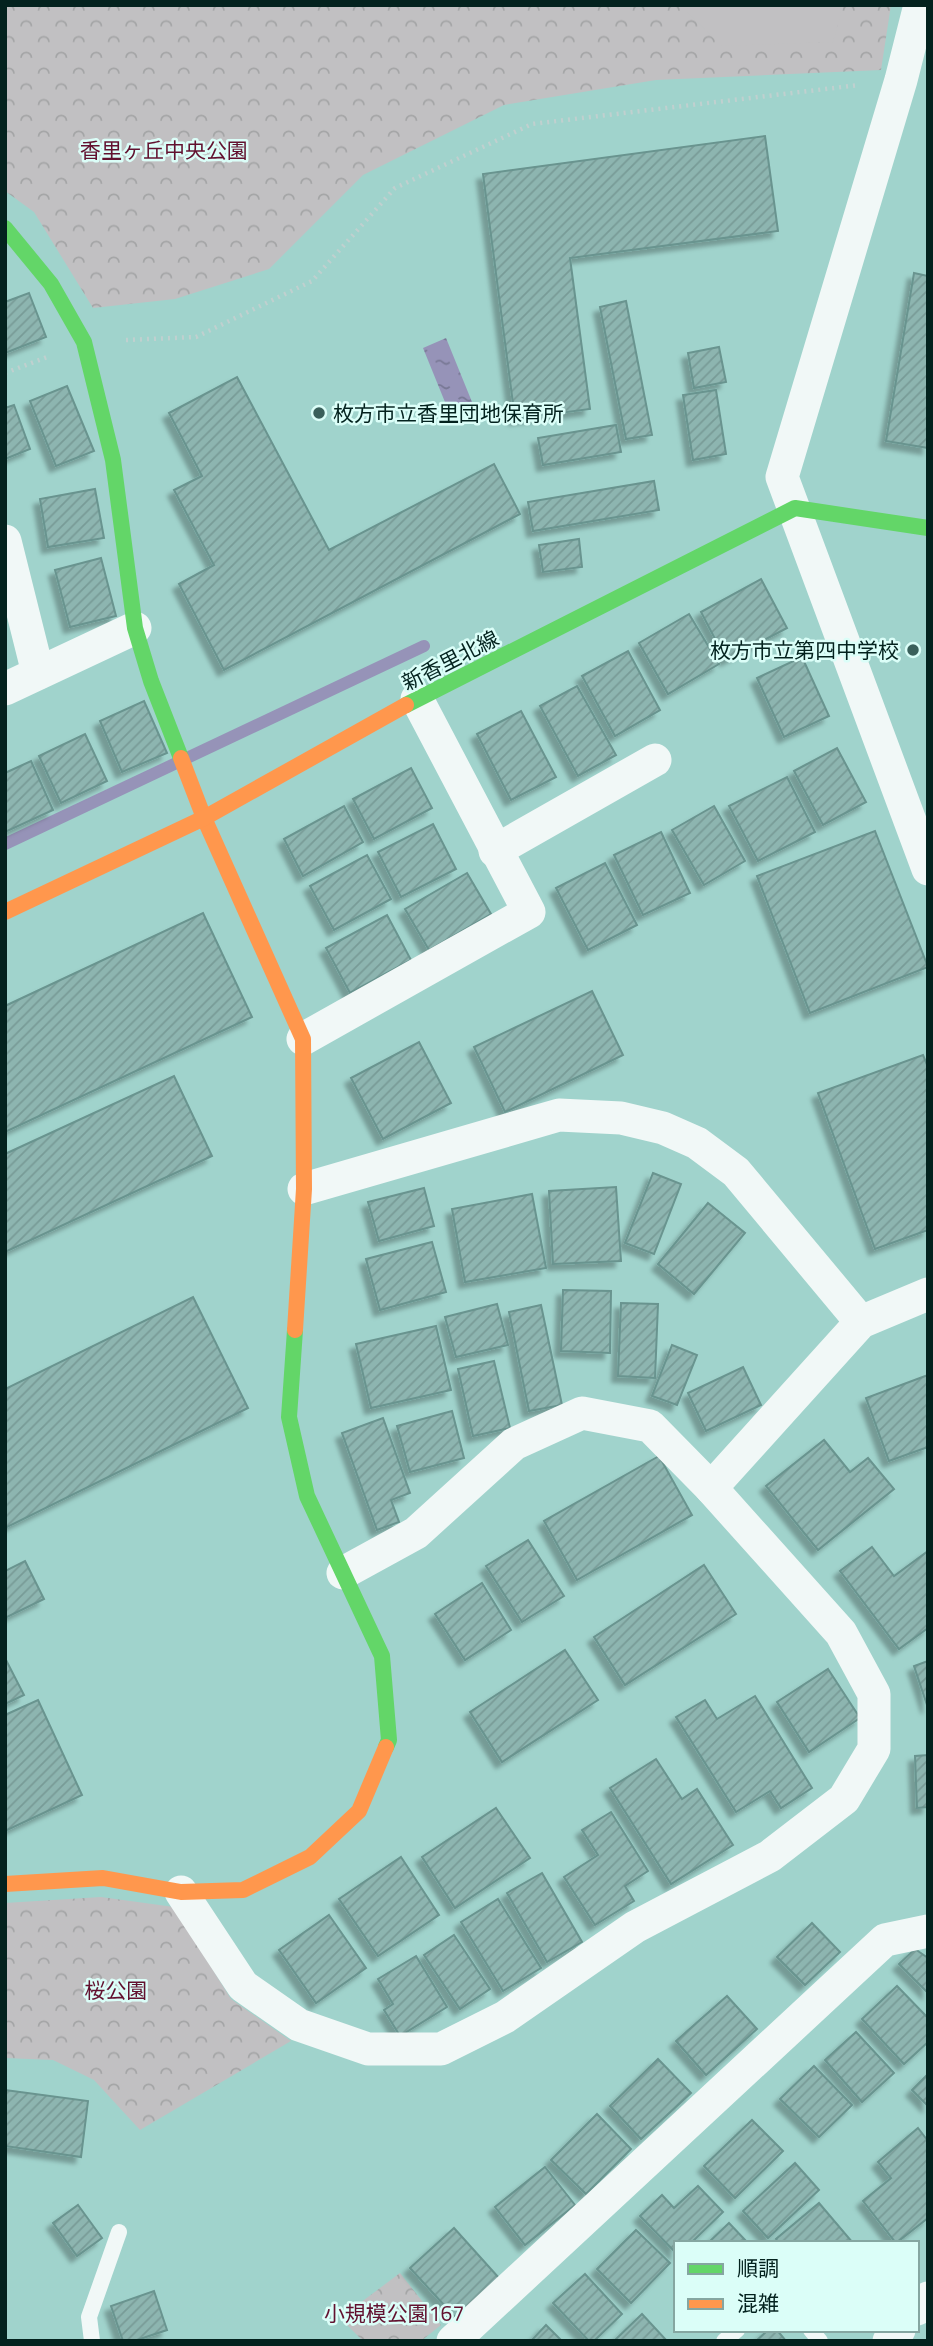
<svg xmlns="http://www.w3.org/2000/svg" width="933" height="2346" font-family="'Titillium Web','Noto Sans JP',sans-serif">
	<style>
		.park { fill: url(#park-crowns) }
		.garden { fill: #c1c0c2 }
		.water { fill: url(#water-ripples) }
		.lines { fill: none; stroke-linecap: round; stroke-linejoin: round }
		.stream { stroke: #9693b8; stroke-width: 12 }
		.building { fill: url(#building-hatch); stroke: #69948f; stroke-width: 2; filter: url(#shadow) }
		.path { stroke: #c0d0cf; stroke-width: 4.5; stroke-dasharray: 2 5; stroke-linecap: butt }
		.lane { stroke: #f1f8f7; stroke-width: 16 }
		.street { stroke: #f1f8f7; stroke-width: 33 }
		.fast { stroke: #63d668; stroke-width: 16 }
		.slow { stroke: #ff974d; stroke-width: 16 }
		.poi-dot { fill: #3a605b; stroke: #dbfef8; stroke-width: 2.5 }
		.labels { text-anchor: middle; dominant-baseline: central; stroke-width: 5; stroke-linejoin: round; paint-order: stroke }
		.park-label { font-size: 21px; fill: #62112f; stroke: #dbfef8 }
		.poi-label { font-size: 21px; fill: #03221e; stroke: #dbfef8; text-anchor: start }
		.street-label { font-size: 21px; fill: #03221e; stroke: #dbfef8 }
	</style>
	<defs>
		<pattern id="park-crowns" width="20" height="18" patternUnits="userSpaceOnUse" patternTransform="scale(1.75)"><rect width="20" height="18" fill="#c1c0c2"/><path d="M2 6a3 3 0 1 1 6 0M12 15a3 3 0 1 1 6 0" fill="none" stroke="#a4a5a6"/></pattern>
		<pattern id="water-ripples" width="26" height="14" patternUnits="userSpaceOnUse" patternTransform="scale(1.75)"><rect width="26" height="14" fill="#9693b8"/><path d="M2 4q2-2 4 0t4 0M15 11q2-2 4 0t4 0" fill="none" stroke="#787895"/></pattern>
		<pattern id="building-hatch" width="6" height="6" patternUnits="userSpaceOnUse" patternTransform="scale(1.75)"><rect width="6" height="6" fill="#8db5b0"/><path d="M-1 1l2-2M0 6l6-6M5 7l2-2" fill="none" stroke="#789b97"/></pattern>
		<filter id="shadow"><feDropShadow dx="-6" dy="6" stdDeviation="2" flood-color="#0004"/></filter>
	</defs>
	<rect width="100%" height="100%" fill="#a0d3cc"/>
	<!-- park -->
	<g class="park">
		<path d="M5 5H891L881 70 656 80 504 105 363 175 269 269 175 299 93 308 34 212 5 191Z"/>
		<path d="M101 1897 174 1907 231 1999 291 2041 140 2130 94 2080 53 2060 5 2058V1903Z"/>
		<path d="M400 2273 441 2325 421 2341H363L340 2318Z"/>
	</g>
	<!-- garden -->
	<path class="garden" d="M681 5H843L833 42 721 46Z"/>
	<!-- water -->
	<path class="water" d="M446 338 472 402 449 412 423 348Z"/>
	<g class="lines">
		<!-- stream -->
		<path class="stream" d="M5 844 424 646"/>
	</g>
	<!-- building -->
	<g class="building">
		<path d="M765 136 778 231 570 258 590 409 515 419 483 174Z"/>
		<path d="M914 273 928 276V448L886 441Z"/>
		<path d="M29 293 46 337 5 353V302Z"/>
		<path d="M626 301 652 435 626 439 600 307Z"/>
		<path d="M719 347 726 382 694 388 688 353Z"/>
		<path d="M237 377 329 550 494 464 520 514 224 670 179 584 214 565 174 490 202 476 169 413Z"/>
		<path d="M67 386 94 451 56 466 30 401Z"/>
		<path d="M716 390 726 454 693 460 683 395Z"/>
		<path d="M14 405 30 449 5 459V408Z"/>
		<path d="M616 425 621 452 543 465 538 438Z"/>
		<path d="M654 481 659 510 533 531 528 502Z"/>
		<path d="M95 489 104 538 48 547 40 499Z"/>
		<path d="M579 539 582 567 543 572 539 545Z"/>
		<path d="M101 558 116 616 70 627 55 570Z"/>
		<path d="M761 579 787 628 726 660 701 612Z"/>
		<path d="M689 614 719 664 668 694 639 643Z"/>
		<path d="M628 651 660 710 615 736 582 676Z"/>
		<path d="M802 657 829 716 784 737 757 678Z"/>
		<path d="M577 686 616 755 578 776 540 706Z"/>
		<path d="M144 701 167 753 122 772 100 721Z"/>
		<path d="M521 711 556 777 511 800 477 734Z"/>
		<path d="M85 734 107 781 61 803 39 756Z"/>
		<path d="M837 748 866 802 823 825 794 771Z"/>
		<path d="M31 761 53 810 5 832V773Z"/>
		<path d="M411 768 432 808 374 839 353 799Z"/>
		<path d="M787 777 815 832 758 861 729 806Z"/>
		<path d="M344 806 363 842 303 876 284 839Z"/>
		<path d="M714 806 745 861 704 885 672 830Z"/>
		<path d="M433 824 456 869 401 897 378 852Z"/>
		<path d="M875 831 928 967 810 1013 757 876Z"/>
		<path d="M661 832 690 893 643 915 614 855Z"/>
		<path d="M367 855 391 899 334 930 310 886Z"/>
		<path d="M605 863 637 925 588 950 556 888Z"/>
		<path d="M467 873 491 914 429 950 405 909Z"/>
		<path d="M203 913 252 1017 5 1132V1006Z"/>
		<path d="M387 915 411 960 350 993 326 948Z"/>
		<path d="M592 991 623 1055 505 1112 474 1047Z"/>
		<path d="M419 1042 451 1103 383 1139 351 1078Z"/>
		<path d="M923 1055 928 1067V1230L875 1249 818 1093Z"/>
		<path d="M174 1076 212 1156 5 1252V1154Z"/>
		<path d="M653 1173 681 1184 654 1254 625 1243Z"/>
		<path d="M616 1187 621 1261 553 1264 549 1191Z"/>
		<path d="M424 1188 434 1226 379 1241 368 1202Z"/>
		<path d="M532 1194 546 1268 465 1282 452 1209Z"/>
		<path d="M708 1203 745 1233 694 1294 658 1264Z"/>
		<path d="M432 1242 446 1292 380 1310 366 1259Z"/>
		<path d="M563 1290 611 1291 610 1353 561 1351Z"/>
		<path d="M193 1297 248 1408 5 1528V1389Z"/>
		<path d="M621 1303 658 1304 655 1378 618 1376Z"/>
		<path d="M497 1304 508 1345 456 1357 445 1317Z"/>
		<path d="M541 1305 562 1405 529 1411 509 1312Z"/>
		<path d="M436 1326 451 1390 371 1408 356 1344Z"/>
		<path d="M672 1345 697 1355 677 1405 652 1396Z"/>
		<path d="M494 1361 510 1428 473 1436 458 1369Z"/>
		<path d="M743 1367 761 1405 706 1431 688 1393Z"/>
		<path d="M928 1375V1447L889 1461 866 1398Z"/>
		<path d="M452 1411 464 1458 410 1472 397 1426Z"/>
		<path d="M383 1418 410 1493 391 1500 399 1522 377 1530 342 1433Z"/>
		<path d="M824 1440 850 1472 868 1458 894 1489 818 1550 766 1486Z"/>
		<path d="M659 1456 692 1515 577 1580 544 1521Z"/>
		<path d="M528 1540 564 1596 522 1622 486 1566Z"/>
		<path d="M872 1547 894 1576 928 1551V1628L899 1649 840 1571Z"/>
		<path d="M25 1561 44 1599 5 1618V1571Z"/>
		<path d="M704 1565 736 1614 625 1685 594 1637Z"/>
		<path d="M482 1583 511 1630 465 1660 435 1614Z"/>
		<path d="M565 1650 598 1700 502 1762 470 1712Z"/>
		<path d="M5 1658 24 1695 5 1704Z"/>
		<path d="M928 1661V1708L914 1666Z"/>
		<path d="M828 1669 860 1718 809 1752 777 1702Z"/>
		<path d="M755 1696 812 1788 781 1808 770 1791 736 1812 676 1717 705 1700 717 1719Z"/>
		<path d="M38 1700 82 1795 5 1831V1715Z"/>
		<path d="M928 1755V1807L917 1808 915 1756Z"/>
		<path d="M656 1759 682 1799 697 1789 733 1845 671 1884 610 1788Z"/>
		<path d="M496 1808 530 1858 455 1908 422 1857Z"/>
		<path d="M611 1812 648 1871 625 1886 634 1901 595 1925 564 1877 598 1855 582 1830Z"/>
		<path d="M401 1857 439 1915 378 1956 339 1899Z"/>
		<path d="M542 1873 582 1942 547 1962 507 1893Z"/>
		<path d="M498 1899 541 1968 503 1991 461 1922Z"/>
		<path d="M329 1915 366 1968 316 2003 279 1950Z"/>
		<path d="M812 1923 840 1952 805 1985 777 1957Z"/>
		<path d="M454 1935 490 1989 460 2009 424 1955Z"/>
		<path d="M915 1949 928 1958V1993L899 1964Z"/>
		<path d="M416 1956 447 2007 400 2036 384 2010 393 2004 378 1979Z"/>
		<path d="M897 1986 928 2018V2042L904 2064 862 2019Z"/>
		<path d="M727 1996 757 2029 706 2075 676 2041Z"/>
		<path d="M856 2032 894 2073 862 2102 825 2060Z"/>
		<path d="M658 2059 691 2093 641 2139 610 2106Z"/>
		<path d="M814 2066 852 2105 819 2137 780 2099Z"/>
		<path d="M928 2074V2106L912 2090Z"/>
		<path d="M5 2090 88 2101 81 2157 5 2146Z"/>
		<path d="M597 2114 631 2149 586 2194 551 2160Z"/>
		<path d="M752 2120 783 2151 735 2198 704 2166Z"/>
		<path d="M918 2128 928 2141V2218L896 2243 863 2201 891 2178 878 2162Z"/>
		<path d="M795 2163 819 2190 768 2238 743 2211Z"/>
		<path d="M545 2167 575 2205 525 2245 495 2207Z"/>
		<path d="M698 2186 723 2212 691 2243H676V2253L640 2216 662 2195 674 2208Z"/>
		<path d="M819 2203 853 2243H779L776 2239Z"/>
		<path d="M78 2205 102 2238 77 2256 53 2223Z"/>
		<path d="M729 2223 748 2243H708Z"/>
		<path d="M454 2228 499 2278 456 2318 410 2268Z"/>
		<path d="M636 2230 670 2263 631 2303 597 2269Z"/>
		<path d="M585 2274 622 2314 594 2341H589L553 2303Z"/>
		<path d="M154 2291 167 2330 134 2341H123L111 2306Z"/>
		<path d="M642 2314 667 2341H614Z"/>
		<path d="M546 2325 562 2341H531Z"/>
		<path d="M768 2330H777L786 2341H756Z"/>
	</g>
	<g class="lines">
		<!-- path -->
		<g class="path">
			<path d="M126 340 196 337 312 281 395 188 532 124 859 85"/>
			<path d="M5 373 47 357"/>
		</g>
		<!-- lane -->
		<g class="lane">
			<path d="M811 2330 820 2341"/>
			<path d="M92 2341 89 2317 119 2232"/>
			<path d="M724 2341 737 2330"/>
		</g>
		<!-- street -->
		<g class="street">
			<path d="M920 5 901 80 782 477 928 869"/>
			<path d="M5 541 38 673"/>
			<path d="M5 689 135 628"/>
			<path d="M495 851 655 760"/>
			<path d="M303 1039 529 912 417 699"/>
			<path d="M304 1189 559 1115 621 1118 663 1128 697 1143 736 1172 861 1322"/>
			<path d="M711 1488 861 1322 928 1294"/>
			<path d="M181 1892 243 1986 299 2025 368 2049H441L505 2017 635 1927 770 1856 844 1799 874 1749V1694L841 1633 711 1488 650 1426 582 1413 514 1444 416 1533 343 1573"/>
			<path d="M917 2309 928 2298"/>
			<path d="M453 2341 885 1940 928 1931"/>
			<path d="M889 2341 899 2330"/>
		</g>
		<!-- fast -->
		<g class="fast">
			<path d="M5 228 51 284 84 342 113 460 135 628 151 681 181 758"/>
			<path d="M406 705 795 508 928 528"/>
			<path d="M295 1330 289 1417 307 1496 382 1656 389 1740 386 1747"/>
		</g>
		<!-- slow -->
		<g class="slow">
			<path d="M181 758 204 818 303 1039 304 1189 295 1330"/>
			<path d="M5 912 204 818 406 705"/>
			<path d="M5 1884 103 1878 181 1892 243 1890 310 1857 359 1811 386 1747"/>
		</g>
	</g>
	<!-- markers -->
	<g class="poi-dot">
		<circle cx="319" cy="413" r="7"/>
		<circle cx="913" cy="650" r="7"/>
	</g>
	<g class="labels">
		<!-- park labels -->
		<g class="park-label">
			<text x="164" y="150">香里ヶ丘中央公園</text>
			<text x="116" y="1990">桜公園</text>
			<text x="394" y="2313">小規模公園167</text>
		</g>
		<!-- poi labels -->
		<g class="poi-label">
			<text x="333" y="413">枚方市立香里団地保育所</text>
			<text x="899" y="650" text-anchor="end">枚方市立第四中学校</text>
		</g>
		<!-- street labels -->
		<g class="street-label">
			<text transform="translate(450 660) rotate(-27)">新香里北線</text>
		</g>
	</g>
	<!-- border -->
	<rect width="933" height="2346" fill="none" stroke="#03221e" stroke-width="14"/>
	<!-- legend -->
	<rect x="674" y="2241" width="245" height="91" fill="#dbfef8" stroke="#85a6a1" stroke-width="2"/>
	<rect x="688" y="2264" width="35" height="10" fill="#63d668" stroke="#85a6a1" stroke-width="2"/>
	<text x="737" y="2276" font-size="21" fill="#03221e">順調</text>
	<rect x="688" y="2299" width="35" height="10" fill="#ff974d" stroke="#85a6a1" stroke-width="2"/>
	<text x="737" y="2311" font-size="21" fill="#03221e">混雑</text>
</svg>
